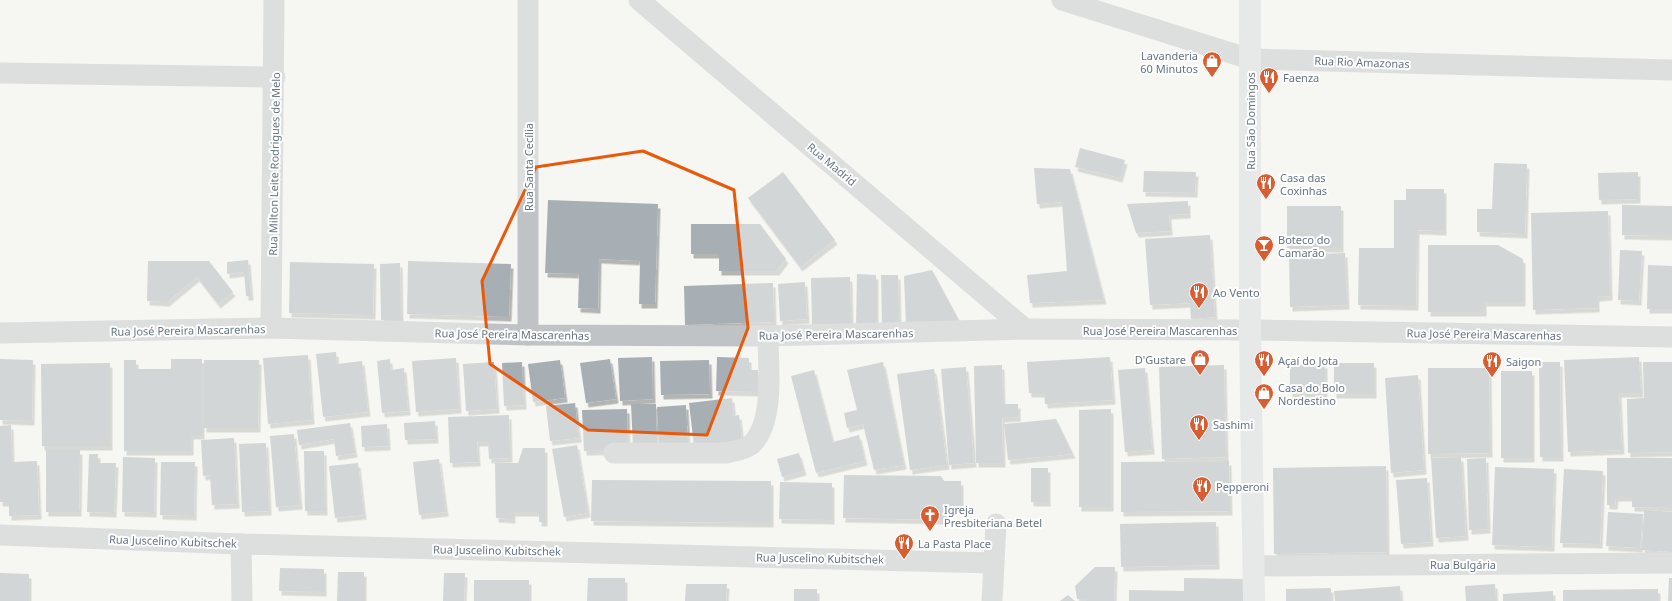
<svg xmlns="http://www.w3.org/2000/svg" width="1672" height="601" font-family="'Noto Sans',sans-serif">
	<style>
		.building { fill: #a8afb4; filter: url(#shadow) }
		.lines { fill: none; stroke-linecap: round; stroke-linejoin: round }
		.street { stroke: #bfc3c6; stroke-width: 21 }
		.secondary { stroke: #d5d8dc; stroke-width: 22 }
		.marked { fill: none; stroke: #e8590c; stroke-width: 3; stroke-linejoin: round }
		.labels { text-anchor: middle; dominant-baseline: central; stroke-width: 4; stroke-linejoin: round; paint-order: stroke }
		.poi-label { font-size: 11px; fill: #677582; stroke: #fff; text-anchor: start }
		.street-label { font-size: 11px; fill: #677582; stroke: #fff }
	</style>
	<defs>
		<filter id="shadow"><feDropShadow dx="2.5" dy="4.5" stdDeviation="0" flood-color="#0004"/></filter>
	</defs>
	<rect width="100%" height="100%" fill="#f6f6f3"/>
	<!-- building -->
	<g class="building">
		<path d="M1080 148 1125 160 1120 178 1075 167Z"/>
		<path d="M1494 163 1527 164 1525 234 1477 232V209H1492Z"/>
		<path d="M1034 168 1070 169 1104 300 1030 303 1027 275 1067 271 1062 202 1037 204Z"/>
		<path d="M1144 171 1196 172 1195 193 1143 192Z"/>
		<path d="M783 172 835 240 800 267 748 198Z"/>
		<path d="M1638 172V199L1599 200 1598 173Z"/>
		<path d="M1406 189H1444V231L1417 230 1416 306 1358 305 1359 248H1394V200H1406Z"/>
		<path d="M548 200 658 204 655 304H639L640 261 599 259 598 309 578 308 579 274 545 273Z"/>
		<path d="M1188 201V214L1169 215 1170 231 1136 233 1127 204Z"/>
		<path d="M1622 205 1672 206V236L1622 235Z"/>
		<rect x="1287" y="206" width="54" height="42"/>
		<path d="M1608 211 1610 296 1597 297V308L1533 310 1531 213Z"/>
		<path d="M691 224H760L786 259 777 271H719V254H691Z"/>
		<path d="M1210 235 1215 317 1191 319 1190 303 1150 305 1145 239Z"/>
		<path d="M1428 245H1498L1523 259V302H1484V312H1428Z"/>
		<path d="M1620 250 1642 251 1639 301 1618 300Z"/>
		<path d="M1345 253 1347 305 1290 307 1289 255Z"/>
		<path d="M248 260 251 296H246L244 272 227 274V262Z"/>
		<path d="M148 261H209L233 292 218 304 197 277 167 302 147 301Z"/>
		<path d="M408 261 511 264 509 317 407 314Z"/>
		<path d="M290 262 374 264 373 315 289 313Z"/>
		<path d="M400 263 401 320H381L380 264Z"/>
		<path d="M1648 265 1672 266V309H1647Z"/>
		<path d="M932 270 960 322 906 326 904 276Z"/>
		<path d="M857 274 876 275V328H856Z"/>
		<path d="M881 275H898L899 325H882Z"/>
		<path d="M850 277 851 324 812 325 811 278Z"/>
		<path d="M805 282 807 319 780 321 778 284Z"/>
		<path d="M773 283 774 322 685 325 684 286Z"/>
		<path d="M336 352 337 364 362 361 368 412 323 417 316 354Z"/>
		<path d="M308 355 312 420 268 424 263 358Z"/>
		<path d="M652 357 653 399 620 401 618 358Z"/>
		<path d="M717 357 749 358V370H758V392L716 391Z"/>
		<path d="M1110 357 1113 400 1045 404 1044 393H1029L1027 362Z"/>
		<path d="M1639 357 1641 393H1619L1622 450 1568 452 1564 360Z"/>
		<path d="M456 358 459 409 416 412 412 361Z"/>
		<path d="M0 359 33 360 32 421 0 420Z"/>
		<path d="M171 359H202V435H191V451H124V360H136V369H171Z"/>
		<path d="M390 359 391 370 404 368 408 411 382 413 377 361Z"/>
		<path d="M610 359 616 399 586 403 580 363Z"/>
		<path d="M204 360H259L258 428H204Z"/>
		<path d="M560 360 565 398 533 402 528 364Z"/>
		<path d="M709 360 710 394 661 395 660 361Z"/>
		<path d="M494 362 497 409 466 411 463 364Z"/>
		<path d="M522 362 524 405 504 406 502 363Z"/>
		<path d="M883 362 904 465 874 470 863 424 847 428 844 413 857 410 847 370Z"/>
		<path d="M1539 362H1560L1561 457H1540Z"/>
		<path d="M1643 362H1672V452L1628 453 1627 399 1644 398Z"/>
		<path d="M110 363V446H42L41 364Z"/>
		<rect x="1334" y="363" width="40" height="31"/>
		<path d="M1325 364V393L1290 394V365Z"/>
		<path d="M1002 365 1003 404H1018V417L1002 418 1003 463H976L974 366Z"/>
		<path d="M1224 365 1226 457 1162 459 1159 367Z"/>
		<path d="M966 367 974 463 949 465 941 369Z"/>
		<path d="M1145 368 1152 450 1125 452 1118 370Z"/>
		<path d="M1428 368H1489L1490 453 1428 454Z"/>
		<path d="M934 369 947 465 910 470 897 374Z"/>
		<path d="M814 370 833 442 859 435 865 461 816 473 791 376Z"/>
		<rect x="1501" y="371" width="31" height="87"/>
		<path d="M1418 375 1424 470 1391 473 1385 378Z"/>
		<path d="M732 398 734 416 739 415 742 440 694 446 689 403Z"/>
		<path d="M575 403 579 438 550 441 546 406Z"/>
		<path d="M631 404H656L657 447H633Z"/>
		<path d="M686 405 688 444 659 446 657 407Z"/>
		<path d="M627 409 628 450 584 451 582 410Z"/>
		<path d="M1111 409V507H1079V410Z"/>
		<path d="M509 415 510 458 489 459 488 442H477L478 462 450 463 448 417Z"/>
		<path d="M1056 419 1073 454 1008 460 1004 424Z"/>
		<path d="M435 421 436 439 405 440 404 423Z"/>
		<path d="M350 423 355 453 336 456 334 439 299 445 297 430Z"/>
		<path d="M387 424 388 446 362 447 361 426Z"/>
		<path d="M11 425 12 462 37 461 39 515 9 516V502H0V426Z"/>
		<path d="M294 434 300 505 276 507 270 436Z"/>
		<path d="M234 438 237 504 212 505 210 475 203 476 201 440Z"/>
		<path d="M266 443 269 511 242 512 239 444Z"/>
		<path d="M577 445 588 513 564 517 552 449Z"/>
		<path d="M523 448H545V522H539V512H513V519L496 518 495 463H518Z"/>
		<path d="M46 450H80L79 512H46Z"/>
		<path d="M304 451H324L325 511H305Z"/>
		<path d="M799 453 804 471 782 477 777 459Z"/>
		<path d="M89 454H98V463H116L114 513 87 512Z"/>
		<path d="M123 457 155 458 154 513 122 512Z"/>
		<path d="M1461 457 1466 536 1436 538 1431 458Z"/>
		<path d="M1486 458 1488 529 1469 530 1467 459Z"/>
		<path d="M1607 458H1672V508L1632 507V497H1616L1615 505H1607Z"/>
		<path d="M439 459 446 512 419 515 413 462Z"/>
		<path d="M1229 461 1230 511 1121 512V462Z"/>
		<path d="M161 462H195L194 516 160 515Z"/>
		<path d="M358 463 364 515 335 518 329 466Z"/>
		<path d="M1386 466 1387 552 1274 554 1273 468Z"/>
		<path d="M1495 467 1554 469 1552 547 1492 545Z"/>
		<rect x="1031" y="468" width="17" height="34"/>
		<path d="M1564 469 1603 471 1600 544 1560 543Z"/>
		<path d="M844 475 941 476 944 481H961V509L947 508V520L843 518Z"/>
		<path d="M1427 478 1431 542 1401 544 1396 480Z"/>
		<path d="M592 480 771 481V523L591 521Z"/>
		<path d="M780 482 832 483V520L779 519Z"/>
		<path d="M1644 510 1672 512V552L1642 550Z"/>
		<path d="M1608 512 1643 514 1640 548 1606 546Z"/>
		<path d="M1216 522 1217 565 1121 567 1120 524Z"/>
		<path d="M1095 567H1115L1114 601H1086V599H1077L1075 586Z"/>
		<path d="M280 568 324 569V592L279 591Z"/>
		<path d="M338 572H364V601H337Z"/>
		<path d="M0 573 29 574V601H0Z"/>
		<path d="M444 573H465L464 601H443Z"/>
		<path d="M588 578H625V601H587Z"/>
		<path d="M1184 578 1244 579V601H1129V590L1184 591Z"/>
		<path d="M1669 578H1672V601H1668Z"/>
		<rect x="474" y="580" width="55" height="21"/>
		<path d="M686 584H727L726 601H685Z"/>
		<path d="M1495 584 1496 601H1466L1465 586Z"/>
		<path d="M1400 586 1401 601H1335L1334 591Z"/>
		<path d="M1331 588V601H1286V589Z"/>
		<rect x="794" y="589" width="23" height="12"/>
		<path d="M1658 589V601H1563V590Z"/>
		<path d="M1553 591V601H1503V594Z"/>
		<path d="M1068 595 1075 601H1060Z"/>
	</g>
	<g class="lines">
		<!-- street -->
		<g class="street">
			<path d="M639 0 1025 329"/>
			<path d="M1062 0 1250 59 1672 70"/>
			<path d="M0 73 275 77"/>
			<path d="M271 328 274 0"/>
			<path d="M0 333 271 328 528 335 768 336 1025 329 1250 330 1672 337"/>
			<path d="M528 335V0"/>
			<path d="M614 453H726C734 451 745 450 752 444 775 421 768 367 768 336"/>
			<path d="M0 535 241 544 993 563"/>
			<path d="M241 544 242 601"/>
			<path d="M1254 566 1672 563"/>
			<path d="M992 601 996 524"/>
		</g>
		<!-- secondary -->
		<path class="secondary" d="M1250 0V330L1254 601"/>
	</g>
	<!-- marked area -->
	<path d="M0 0H1672V601H0ZM643 151 734 190 748 328 707 435 588 430 490 364 482 281 536 167Z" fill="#f6f6f3" fill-opacity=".55" fill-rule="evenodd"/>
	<path class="marked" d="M643 151 734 190 748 328 707 435 588 430 490 364 482 281 536 167Z"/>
	<!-- icons -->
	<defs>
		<g id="shop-pin" transform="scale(1)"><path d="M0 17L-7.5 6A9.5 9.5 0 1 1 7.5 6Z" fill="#d65e32" stroke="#fff"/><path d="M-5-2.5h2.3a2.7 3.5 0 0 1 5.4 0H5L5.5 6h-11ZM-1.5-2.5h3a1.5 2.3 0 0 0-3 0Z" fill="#fff"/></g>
		<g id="restaurant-pin" transform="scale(1)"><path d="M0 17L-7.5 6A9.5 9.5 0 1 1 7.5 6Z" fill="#d65e32" stroke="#fff"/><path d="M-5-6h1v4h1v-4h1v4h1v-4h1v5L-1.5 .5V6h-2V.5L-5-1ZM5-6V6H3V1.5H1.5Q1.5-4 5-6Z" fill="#fff"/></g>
		<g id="bar-pin" transform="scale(1)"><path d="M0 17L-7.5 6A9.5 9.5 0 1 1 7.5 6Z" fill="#d65e32" stroke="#fff"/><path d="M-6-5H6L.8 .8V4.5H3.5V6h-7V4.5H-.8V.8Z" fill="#fff"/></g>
		<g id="church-pin" transform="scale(1)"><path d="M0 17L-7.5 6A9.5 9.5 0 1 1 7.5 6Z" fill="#d65e32" stroke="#fff"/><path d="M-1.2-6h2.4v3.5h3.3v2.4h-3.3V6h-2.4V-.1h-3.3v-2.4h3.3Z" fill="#fff"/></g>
	</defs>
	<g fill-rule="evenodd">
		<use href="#shop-pin" x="1212" y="61"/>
		<use href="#restaurant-pin" x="1269" y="77"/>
		<use href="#restaurant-pin" x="1266" y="183"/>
		<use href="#bar-pin" x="1264" y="245"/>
		<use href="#restaurant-pin" x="1199" y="292"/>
		<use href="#shop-pin" x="1200" y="359"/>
		<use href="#restaurant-pin" x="1264" y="360"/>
		<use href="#restaurant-pin" x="1492" y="361"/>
		<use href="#shop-pin" x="1264" y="393"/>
		<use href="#restaurant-pin" x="1199" y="424"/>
		<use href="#restaurant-pin" x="1202" y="486"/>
		<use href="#church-pin" x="930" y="515"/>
		<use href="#restaurant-pin" x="904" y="543"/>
	</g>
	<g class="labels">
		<!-- poi labels -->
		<g class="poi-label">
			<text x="1198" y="55" text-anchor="end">Lavanderia<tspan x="1198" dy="13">60 Minutos</tspan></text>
			<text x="1283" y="77">Faenza</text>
			<text x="1280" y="177">Casa das<tspan x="1280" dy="13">Coxinhas</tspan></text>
			<text x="1278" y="239">Boteco do<tspan x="1278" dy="13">Camarão</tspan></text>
			<text x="1213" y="292">Ao Vento</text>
			<text x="1186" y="359" text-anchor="end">D'Gustare</text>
			<text x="1278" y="360">Açaí do Jota</text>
			<text x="1506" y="361">Saigon</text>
			<text x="1278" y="387">Casa do Bolo<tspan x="1278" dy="13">Nordestino</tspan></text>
			<text x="1213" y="424">Sashimi</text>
			<text x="1216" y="486">Pepperoni</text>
			<text x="944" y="509">Igreja<tspan x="944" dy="13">Presbiteriana Betel</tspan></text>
			<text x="918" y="543">La Pasta Place</text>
		</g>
		<!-- street labels -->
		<g class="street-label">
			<text transform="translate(1362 62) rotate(2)">Rua Rio Amazonas</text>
			<text transform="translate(1250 121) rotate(-90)">Rua São Domingos</text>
			<text transform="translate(274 164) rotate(-89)">Rua Milton Leite Rodrigues de Melo</text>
			<text transform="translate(832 164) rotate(40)">Rua Madrid</text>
			<text transform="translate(528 167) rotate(-90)">Rua Santa Cecília</text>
			<text transform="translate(188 330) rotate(-1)">Rua José Pereira Mascarenhas</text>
			<text x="1160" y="330">Rua José Pereira Mascarenhas</text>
			<text transform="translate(512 334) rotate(1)">Rua José Pereira Mascarenhas</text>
			<text transform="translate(836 334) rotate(-1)">Rua José Pereira Mascarenhas</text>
			<text transform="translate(1484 334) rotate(1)">Rua José Pereira Mascarenhas</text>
			<text transform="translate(173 541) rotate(2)">Rua Juscelino Kubitschek</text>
			<text transform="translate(497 550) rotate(1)">Rua Juscelino Kubitschek</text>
			<text transform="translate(820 558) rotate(1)">Rua Juscelino Kubitschek</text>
			<text x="1463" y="564">Rua Bulgária</text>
		</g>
	</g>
</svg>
